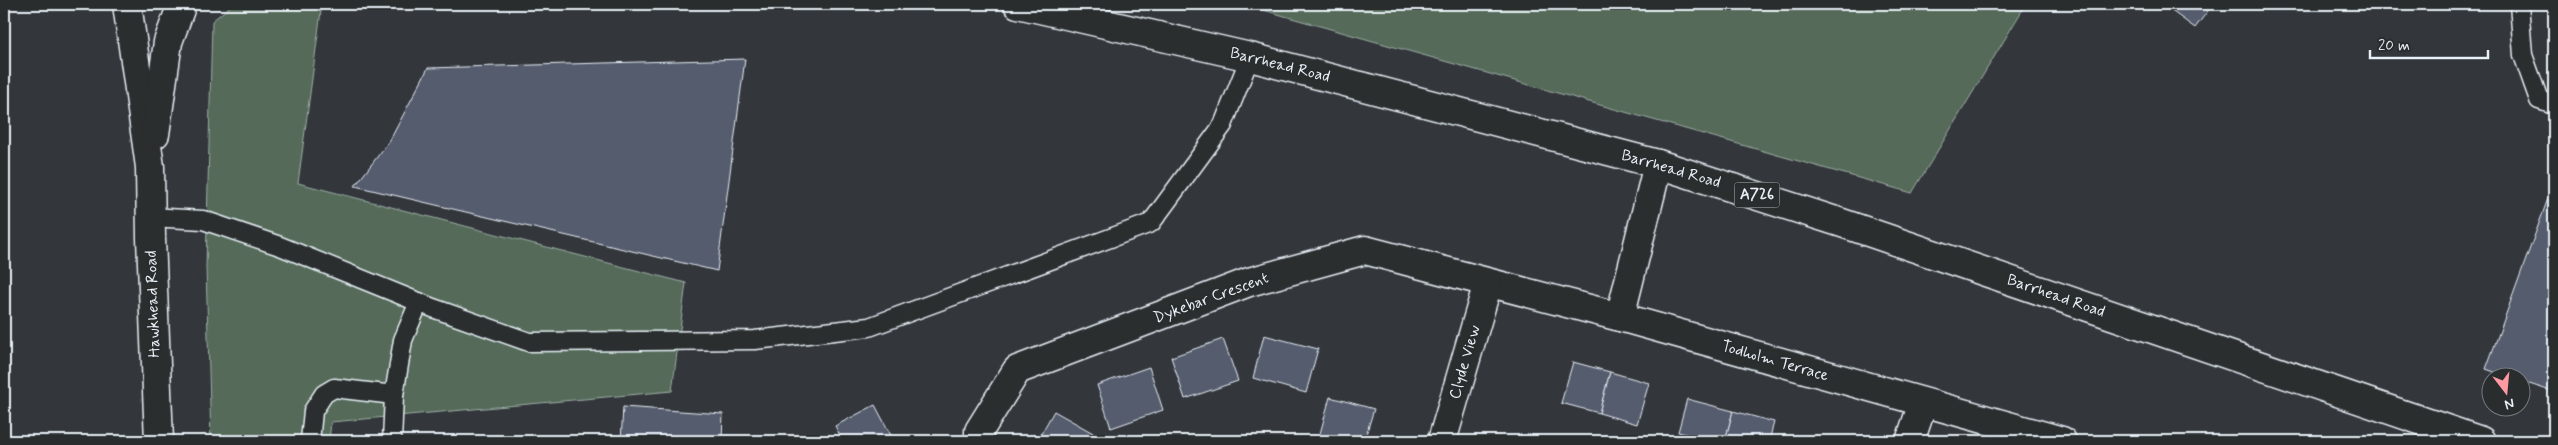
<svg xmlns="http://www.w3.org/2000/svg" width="2558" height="445" font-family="Mynerve,sans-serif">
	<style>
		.green { fill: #546b58; stroke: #9eaea8 }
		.building { fill: #555b6d; stroke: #e8f1f8 }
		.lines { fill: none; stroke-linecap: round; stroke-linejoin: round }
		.lane-casing { stroke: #e8f1f8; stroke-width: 21 }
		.street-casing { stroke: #e8f1f8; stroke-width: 31 }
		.secondary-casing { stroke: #e8f1f8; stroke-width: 31 }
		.primary-casing { stroke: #e8f1f8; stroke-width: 31 }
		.lane { stroke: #2a2d2e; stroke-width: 18 }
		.street { stroke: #2a2d2e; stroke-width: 28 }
		.secondary { stroke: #2a2d2e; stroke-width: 28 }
		.primary { stroke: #2a2d2e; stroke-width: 28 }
		.labels { text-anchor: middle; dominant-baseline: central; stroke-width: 4.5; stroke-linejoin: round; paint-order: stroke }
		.shield { fill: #2a2d2e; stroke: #afb6bb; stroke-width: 1 }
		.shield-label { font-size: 15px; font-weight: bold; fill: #e8f1f8 }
		.street-label { font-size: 16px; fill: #e8f1f8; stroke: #2a2d2e }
	</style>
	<rect width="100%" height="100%" fill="#33363b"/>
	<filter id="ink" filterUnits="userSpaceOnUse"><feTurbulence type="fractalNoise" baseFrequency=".02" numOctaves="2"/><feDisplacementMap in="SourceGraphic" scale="10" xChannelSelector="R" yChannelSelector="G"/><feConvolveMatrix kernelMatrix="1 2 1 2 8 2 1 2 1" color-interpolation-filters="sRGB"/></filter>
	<g filter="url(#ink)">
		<!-- green -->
		<g class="green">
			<path d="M233 4H322L298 183 686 283 672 391 331 422 329 441H211L206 267 212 21Z"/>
			<path d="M1242 4H2026L1912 193Z"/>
		</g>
		<!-- building -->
		<g class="building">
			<path d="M2162 4H2213L2195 28Z"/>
			<path d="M745 59 717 271 355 186 390 140 428 68Z"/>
			<path d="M2554 182V392L2520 381V378H2511L2486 369Z"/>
			<path d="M1264 335 1318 349 1306 393 1253 378Z"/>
			<path d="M1223 339 1238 381 1185 399 1171 357Z"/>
			<path d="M1573 362 1610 372 1599 413 1561 403Z"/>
			<path d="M1149 367 1163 410 1111 428 1097 385Z"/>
			<path d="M1610 372 1649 383 1637 424 1599 413Z"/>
			<path d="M1330 397 1374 409 1364 441H1318Z"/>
			<path d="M1687 399 1733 411 1725 441H1713L1678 432Z"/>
			<path d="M875 405 894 441H843L835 426Z"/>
			<path d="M623 407 723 414 722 441H621Z"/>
			<path d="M1054 411 1093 433 1089 441H1037Z"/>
			<path d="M1733 411 1774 422 1769 441H1725Z"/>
		</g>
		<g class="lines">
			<!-- lane casing -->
			<g class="lane-casing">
				<g id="lane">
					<path d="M2519 4 2523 55 2539 100 2554 105"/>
					<path d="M150 217 203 220 280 246 433 308 529 342 755 340 869 327 1151 223 1223 125 1250 57"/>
					<path d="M310 441 313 411 324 394 334 388 394 395"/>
					<path d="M392 441 394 395 403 340 419 302"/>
				</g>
			</g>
			<!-- street casing -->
			<g class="street-casing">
				<g id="street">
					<path d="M1620 317 1658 164"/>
					<path d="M979 441V431L1017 370 1249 282 1365 250 1620 317 2062 441"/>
					<path d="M1442 441 1488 283"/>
					<path d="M1910 441 1923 403"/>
				</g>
			</g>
			<!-- secondary casing -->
			<g class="secondary-casing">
				<g id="secondary">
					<path d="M127 4 150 167 151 238 159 441"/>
					<path d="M155 134 168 42 182 4"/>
				</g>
			</g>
			<!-- primary casing -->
			<g class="primary-casing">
				<path id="primary" d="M1018 4 1250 57 1658 164 1842 223 2481 441"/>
			</g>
			<!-- lane -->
			<use href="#lane" class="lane"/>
			<!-- street -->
			<use href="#street" class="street"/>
			<!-- secondary -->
			<use href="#secondary" class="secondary"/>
			<!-- primary -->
			<use href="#primary" class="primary"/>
		</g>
	</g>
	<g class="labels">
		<!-- shield labels -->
		<rect class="shield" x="1734.5" y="182.5" width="45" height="25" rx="4"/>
		<g class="shield-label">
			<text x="1757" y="195">A726</text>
		</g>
		<!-- street labels -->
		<g class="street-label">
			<text transform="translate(1280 65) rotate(14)">Barrhead Road</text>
			<text transform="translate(1671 169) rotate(16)">Barrhead Road</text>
			<text transform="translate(2056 296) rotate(19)">Barrhead Road</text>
			<text transform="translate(1211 298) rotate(-20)">Dykebar Crescent</text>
			<text transform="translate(153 304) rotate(-92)">Hawkhead Road</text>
			<text transform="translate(1775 361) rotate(16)">Todholm Terrace</text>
			<text transform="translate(1465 362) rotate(-74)">Clyde View</text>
		</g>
	</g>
	<!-- margin -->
	<rect width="2558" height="445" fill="none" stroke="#2a2d2e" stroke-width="20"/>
	<rect x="10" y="10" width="2538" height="425" fill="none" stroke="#e8f1f8" stroke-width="2" filter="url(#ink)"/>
	<!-- north arrow -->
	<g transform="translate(2506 392) rotate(164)"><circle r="24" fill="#2a2d2e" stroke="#767b7f"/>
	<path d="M0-4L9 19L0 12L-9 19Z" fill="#ff9aa2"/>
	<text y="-8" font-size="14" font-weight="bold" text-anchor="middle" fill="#e8f1f8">N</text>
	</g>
	<!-- scale -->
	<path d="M2370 50v8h118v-8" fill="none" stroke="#e8f1f8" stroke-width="2.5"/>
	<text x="2378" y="50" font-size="15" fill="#e8f1f8" stroke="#2a2d2e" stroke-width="4" paint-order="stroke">20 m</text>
</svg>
